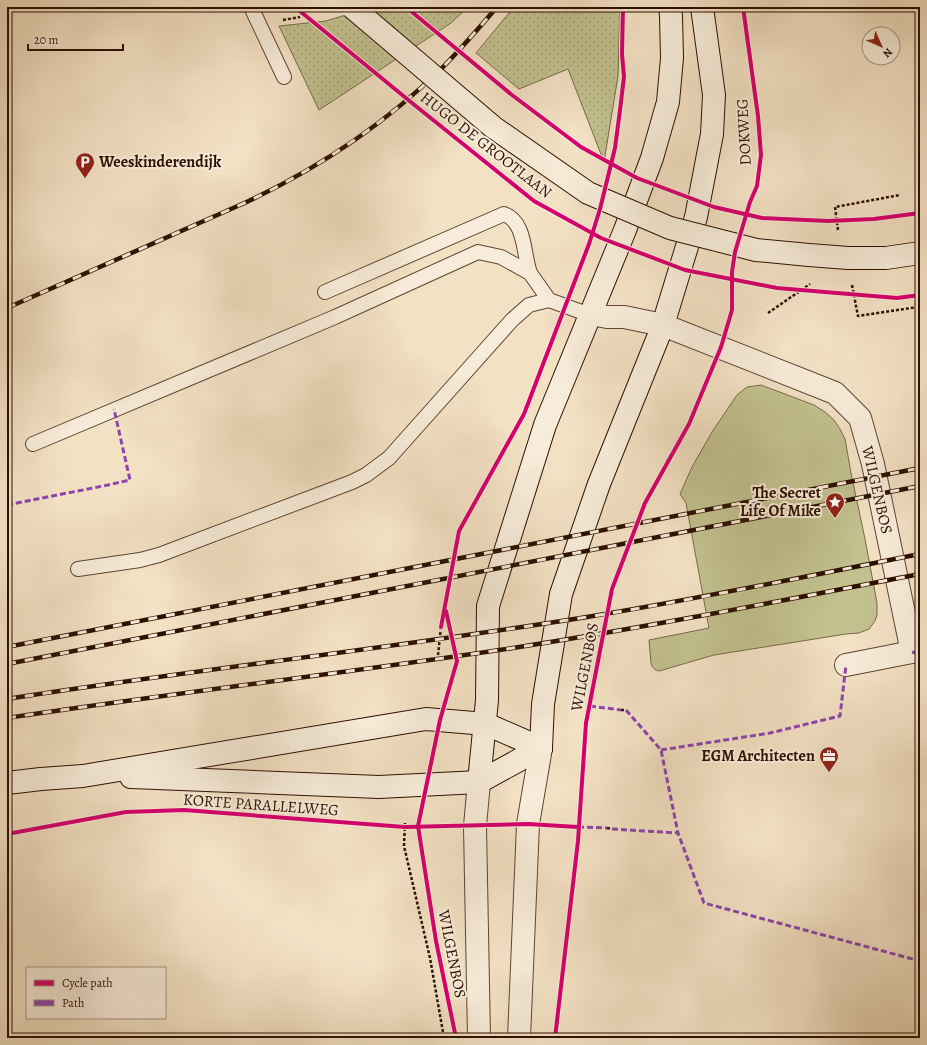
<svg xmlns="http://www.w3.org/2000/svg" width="927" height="1045" font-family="Alegreya,serif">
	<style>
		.grass { fill: url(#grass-dots); stroke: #786848 }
		.pitch { fill: #c2c18f; stroke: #786848 }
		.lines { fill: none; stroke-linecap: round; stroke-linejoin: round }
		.service-casing { stroke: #5e4431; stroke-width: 16 }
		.minor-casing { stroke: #5e4431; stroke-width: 24 }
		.tertiary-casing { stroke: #5e4431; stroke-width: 24 }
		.secondary-casing { stroke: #2d0f00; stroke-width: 24 }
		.path { stroke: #2d0f00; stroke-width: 2.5; stroke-dasharray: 3 2; stroke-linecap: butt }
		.service { stroke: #f7ecd9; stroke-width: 14 }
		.minor { stroke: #f7ecd9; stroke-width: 22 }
		.tertiary { stroke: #f7ecd9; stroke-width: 22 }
		.secondary { stroke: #f7ecd9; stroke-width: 22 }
		.rail-casing { stroke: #2d0f00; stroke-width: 4.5 }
		.rail { stroke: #f7ecd9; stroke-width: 3; stroke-dasharray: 9; stroke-linecap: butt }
		.secondary-bridge-casing { stroke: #2d0f00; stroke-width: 24; stroke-linecap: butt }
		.secondary-bridge { stroke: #f7ecd9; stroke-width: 22 }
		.quiet { stroke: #8e44ad; stroke-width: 3; stroke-dasharray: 6 3; stroke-linecap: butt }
		.cycleway-casing { stroke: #f7ecd9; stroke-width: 6 }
		.cycleway { stroke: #d6006c; stroke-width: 4 }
		.labels { text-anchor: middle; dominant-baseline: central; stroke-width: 4; stroke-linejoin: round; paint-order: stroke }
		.street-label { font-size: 16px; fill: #2d0f00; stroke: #f7ecd9 }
		.poi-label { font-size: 16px; font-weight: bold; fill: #2d0f00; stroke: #f7ecd9; text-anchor: end }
	</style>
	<defs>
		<pattern id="grass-dots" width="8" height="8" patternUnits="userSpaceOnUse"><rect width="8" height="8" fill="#c2c18f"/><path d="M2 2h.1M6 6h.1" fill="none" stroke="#a7a57a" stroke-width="1.8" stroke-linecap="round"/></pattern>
	</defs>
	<rect width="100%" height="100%" fill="#f3e1c4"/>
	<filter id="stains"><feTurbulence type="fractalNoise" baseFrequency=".005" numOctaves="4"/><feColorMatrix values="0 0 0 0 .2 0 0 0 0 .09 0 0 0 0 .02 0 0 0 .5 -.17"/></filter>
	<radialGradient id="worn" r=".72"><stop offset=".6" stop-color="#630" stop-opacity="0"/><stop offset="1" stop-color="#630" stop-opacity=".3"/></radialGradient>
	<!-- grass -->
	<g class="grass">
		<path d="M366 7H468L451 23 319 110 279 26 326 21 362 10Z"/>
		<path d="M514 7H620L618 76 604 162 568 69 519 89 476 53Z"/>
	</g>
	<!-- pitch -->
	<path class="pitch" d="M761 385 814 405 825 412 834 420 840 429 845 439 851 473 865 539 877 603V615L875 621 869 629 859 633 846 634 714 655 659 671C655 670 652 668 651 663L649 640 709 628 686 503 680 494 692 467 712 432 737 395 747 387Z"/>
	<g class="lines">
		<!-- service casing -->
		<g class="service-casing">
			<g id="service">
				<path d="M251 7 284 77"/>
				<path d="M325 292 504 214C526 222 523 254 530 273"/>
				<path d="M33 444 335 317 478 252 501 257 530 273 549 300"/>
				<path d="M78 569 140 560 159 555 352 482 366 475 389 458 512 320 529 305 549 300 579 311 591 314"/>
			</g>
		</g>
		<!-- minor casing -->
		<g class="minor-casing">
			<path id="minor" d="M591 314 607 317H624L663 325 835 393 860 418 873 464 912 652 846 665"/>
		</g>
		<!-- tertiary casing -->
		<g class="tertiary-casing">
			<g id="tertiary">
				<path d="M479 1038 475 826 479 782"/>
				<path d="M519 1038 528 824 541 748"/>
			</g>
		</g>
		<!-- secondary casing -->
		<g class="secondary-casing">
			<g id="secondary">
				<path d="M541 748 543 704 561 594 599 484 663 325 696 217 712 134 714 95 702 7"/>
				<path d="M131 777 379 787 479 782 541 748"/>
				<path d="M479 782 487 700 488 606 545 425 625 230 652 158 668 102 672 58 671 16 670 7"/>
				<path d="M7 783 41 779 83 776 426 719 486 724 541 748"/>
			</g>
		</g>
		<!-- path -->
		<g class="path">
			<path d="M283 20 300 17"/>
			<path d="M838 230 835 207 900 195"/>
			<path d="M852 285 858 316 918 307"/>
			<path d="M768 313 810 284"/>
			<path d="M438 655 441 627"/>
			<path d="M621 710H626"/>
			<path d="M405 823 404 846 430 958 444 1038"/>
			<path d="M607 828 612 829"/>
		</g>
		<!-- service -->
		<use href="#service" class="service"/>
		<!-- minor -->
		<use href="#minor" class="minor"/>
		<!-- tertiary -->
		<use href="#tertiary" class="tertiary"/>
		<!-- secondary -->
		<use href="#secondary" class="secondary"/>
		<!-- rail casing -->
		<g class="rail-casing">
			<g id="rail">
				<path d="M7 308 240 205C314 171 384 125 442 68 461 49 479 28 497 7"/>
				<path d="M7 647 920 468"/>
				<path d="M7 664 920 486"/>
				<path d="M7 699C200 669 394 648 587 617 698 599 809 576 920 554"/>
				<path d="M7 718C175 693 345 673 513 648 649 627 785 600 920 574"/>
			</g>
		</g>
		<!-- rail -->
		<use href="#rail" class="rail"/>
		<!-- secondary-bridge casing -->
		<g class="secondary-bridge-casing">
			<path id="secondary-bridge" d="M352 7 493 127 588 193 670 228 756 250 809 255 848 258H886L920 253"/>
		</g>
		<!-- secondary-bridge -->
		<use href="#secondary-bridge" class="secondary-bridge"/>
		<!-- quiet -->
		<g class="quiet">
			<path d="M7 505 108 485 130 480 114 409"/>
			<path d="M912 652 920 654"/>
			<path d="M590 706 621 710"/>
			<path d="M626 710 661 750 678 833"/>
			<path d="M661 750 770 733 840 716 846 665"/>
			<path d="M578 827 607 828"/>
			<path d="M612 829 678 833 704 903 920 961"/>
		</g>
		<!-- cycleway casing -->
		<g class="cycleway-casing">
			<g id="cycleway">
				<path d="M295 7 412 103 534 201 601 238 685 270 777 288 897 298 920 295"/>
				<path d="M406 7 512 95 581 147 637 178 714 207 762 218 828 221 874 219 920 213"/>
				<path d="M446 611 457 661 440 720 418 826 436 941 456 1038"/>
				<path d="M441 627 459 531 524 414 589 244 600 209 615 148 620 110 624 77 622 54 623 7"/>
				<path d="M7 834 126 812 184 810 405 827 528 824 578 827"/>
				<path d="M555 1038 578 841 586 723 612 589 645 503 689 424 721 347 732 310V272L735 252 750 202 757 186 761 155 758 116 743 7"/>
			</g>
		</g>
		<!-- cycleway -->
		<use href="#cycleway" class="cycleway"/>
	</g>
	<!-- icons -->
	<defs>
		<g id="parking-pin" transform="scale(1)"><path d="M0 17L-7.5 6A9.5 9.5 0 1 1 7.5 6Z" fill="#8f2418" stroke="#f7ecd9"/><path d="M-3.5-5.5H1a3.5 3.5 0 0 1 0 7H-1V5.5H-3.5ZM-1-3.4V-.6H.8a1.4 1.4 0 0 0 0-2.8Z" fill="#fff"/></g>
		<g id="sight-pin" transform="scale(1)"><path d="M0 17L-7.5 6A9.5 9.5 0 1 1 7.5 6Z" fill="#8f2418" stroke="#f7ecd9"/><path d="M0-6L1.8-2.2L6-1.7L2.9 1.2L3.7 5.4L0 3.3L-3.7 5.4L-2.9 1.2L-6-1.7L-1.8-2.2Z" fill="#fff"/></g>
		<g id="office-pin" transform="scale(1)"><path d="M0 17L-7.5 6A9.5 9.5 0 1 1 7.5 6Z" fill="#8f2418" stroke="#f7ecd9"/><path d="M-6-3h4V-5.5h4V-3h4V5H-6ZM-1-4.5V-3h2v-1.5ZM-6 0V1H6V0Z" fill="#fff"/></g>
	</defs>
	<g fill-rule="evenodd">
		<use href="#parking-pin" x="85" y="162"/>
		<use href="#sight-pin" x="835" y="502"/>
		<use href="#office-pin" x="829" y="756"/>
	</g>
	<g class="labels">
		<!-- street labels -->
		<g class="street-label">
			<text transform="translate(744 132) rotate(-93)">DOKWEG</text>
			<text transform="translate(486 145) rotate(38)">HUGO DE GROOTLAAN</text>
			<text transform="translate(877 490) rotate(77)">WILGENBOS</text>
			<text transform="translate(585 667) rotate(-79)">WILGENBOS</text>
			<text transform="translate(261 805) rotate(4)">KORTE PARALLELWEG</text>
			<text transform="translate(452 954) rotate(79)">WILGENBOS</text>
		</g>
		<!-- poi labels -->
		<g class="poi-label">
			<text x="99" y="162" text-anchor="start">Weeskinderendijk</text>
			<text x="821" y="493">The Secret<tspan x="821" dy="18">Life Of Mike</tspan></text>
			<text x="815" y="756">EGM Architecten</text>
		</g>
	</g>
	<!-- margin -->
	<rect width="927" height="1045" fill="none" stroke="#f3e1c4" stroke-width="24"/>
	<rect x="8" y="8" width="911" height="1029" fill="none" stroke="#2d0f00" stroke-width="2"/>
	<rect x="12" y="12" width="903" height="1021" fill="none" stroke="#2d0f00"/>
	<!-- legend -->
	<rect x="26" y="967" width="140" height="52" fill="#f7ecd9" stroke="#a69482"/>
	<rect x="34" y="980" width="20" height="6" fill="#d6006c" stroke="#a69482"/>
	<text x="62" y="987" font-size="12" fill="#2d0f00">Cycle path</text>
	<rect x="34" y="1000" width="20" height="6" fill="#8e44ad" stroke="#a69482"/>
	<text x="62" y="1007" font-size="12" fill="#2d0f00">Path</text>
	<!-- north arrow -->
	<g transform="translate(881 46) rotate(135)"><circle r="19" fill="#f7ecd9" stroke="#a69482"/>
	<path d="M0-3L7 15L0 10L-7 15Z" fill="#8f2418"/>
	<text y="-6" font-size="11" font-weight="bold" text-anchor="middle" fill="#2d0f00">N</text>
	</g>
	<!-- scale -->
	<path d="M28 44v6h95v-6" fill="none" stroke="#2d0f00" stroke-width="2"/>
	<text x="34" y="44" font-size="12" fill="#2d0f00" stroke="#f7ecd9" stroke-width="3" paint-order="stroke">20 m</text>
	<rect width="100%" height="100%" filter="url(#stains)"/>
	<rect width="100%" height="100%" fill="url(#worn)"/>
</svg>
